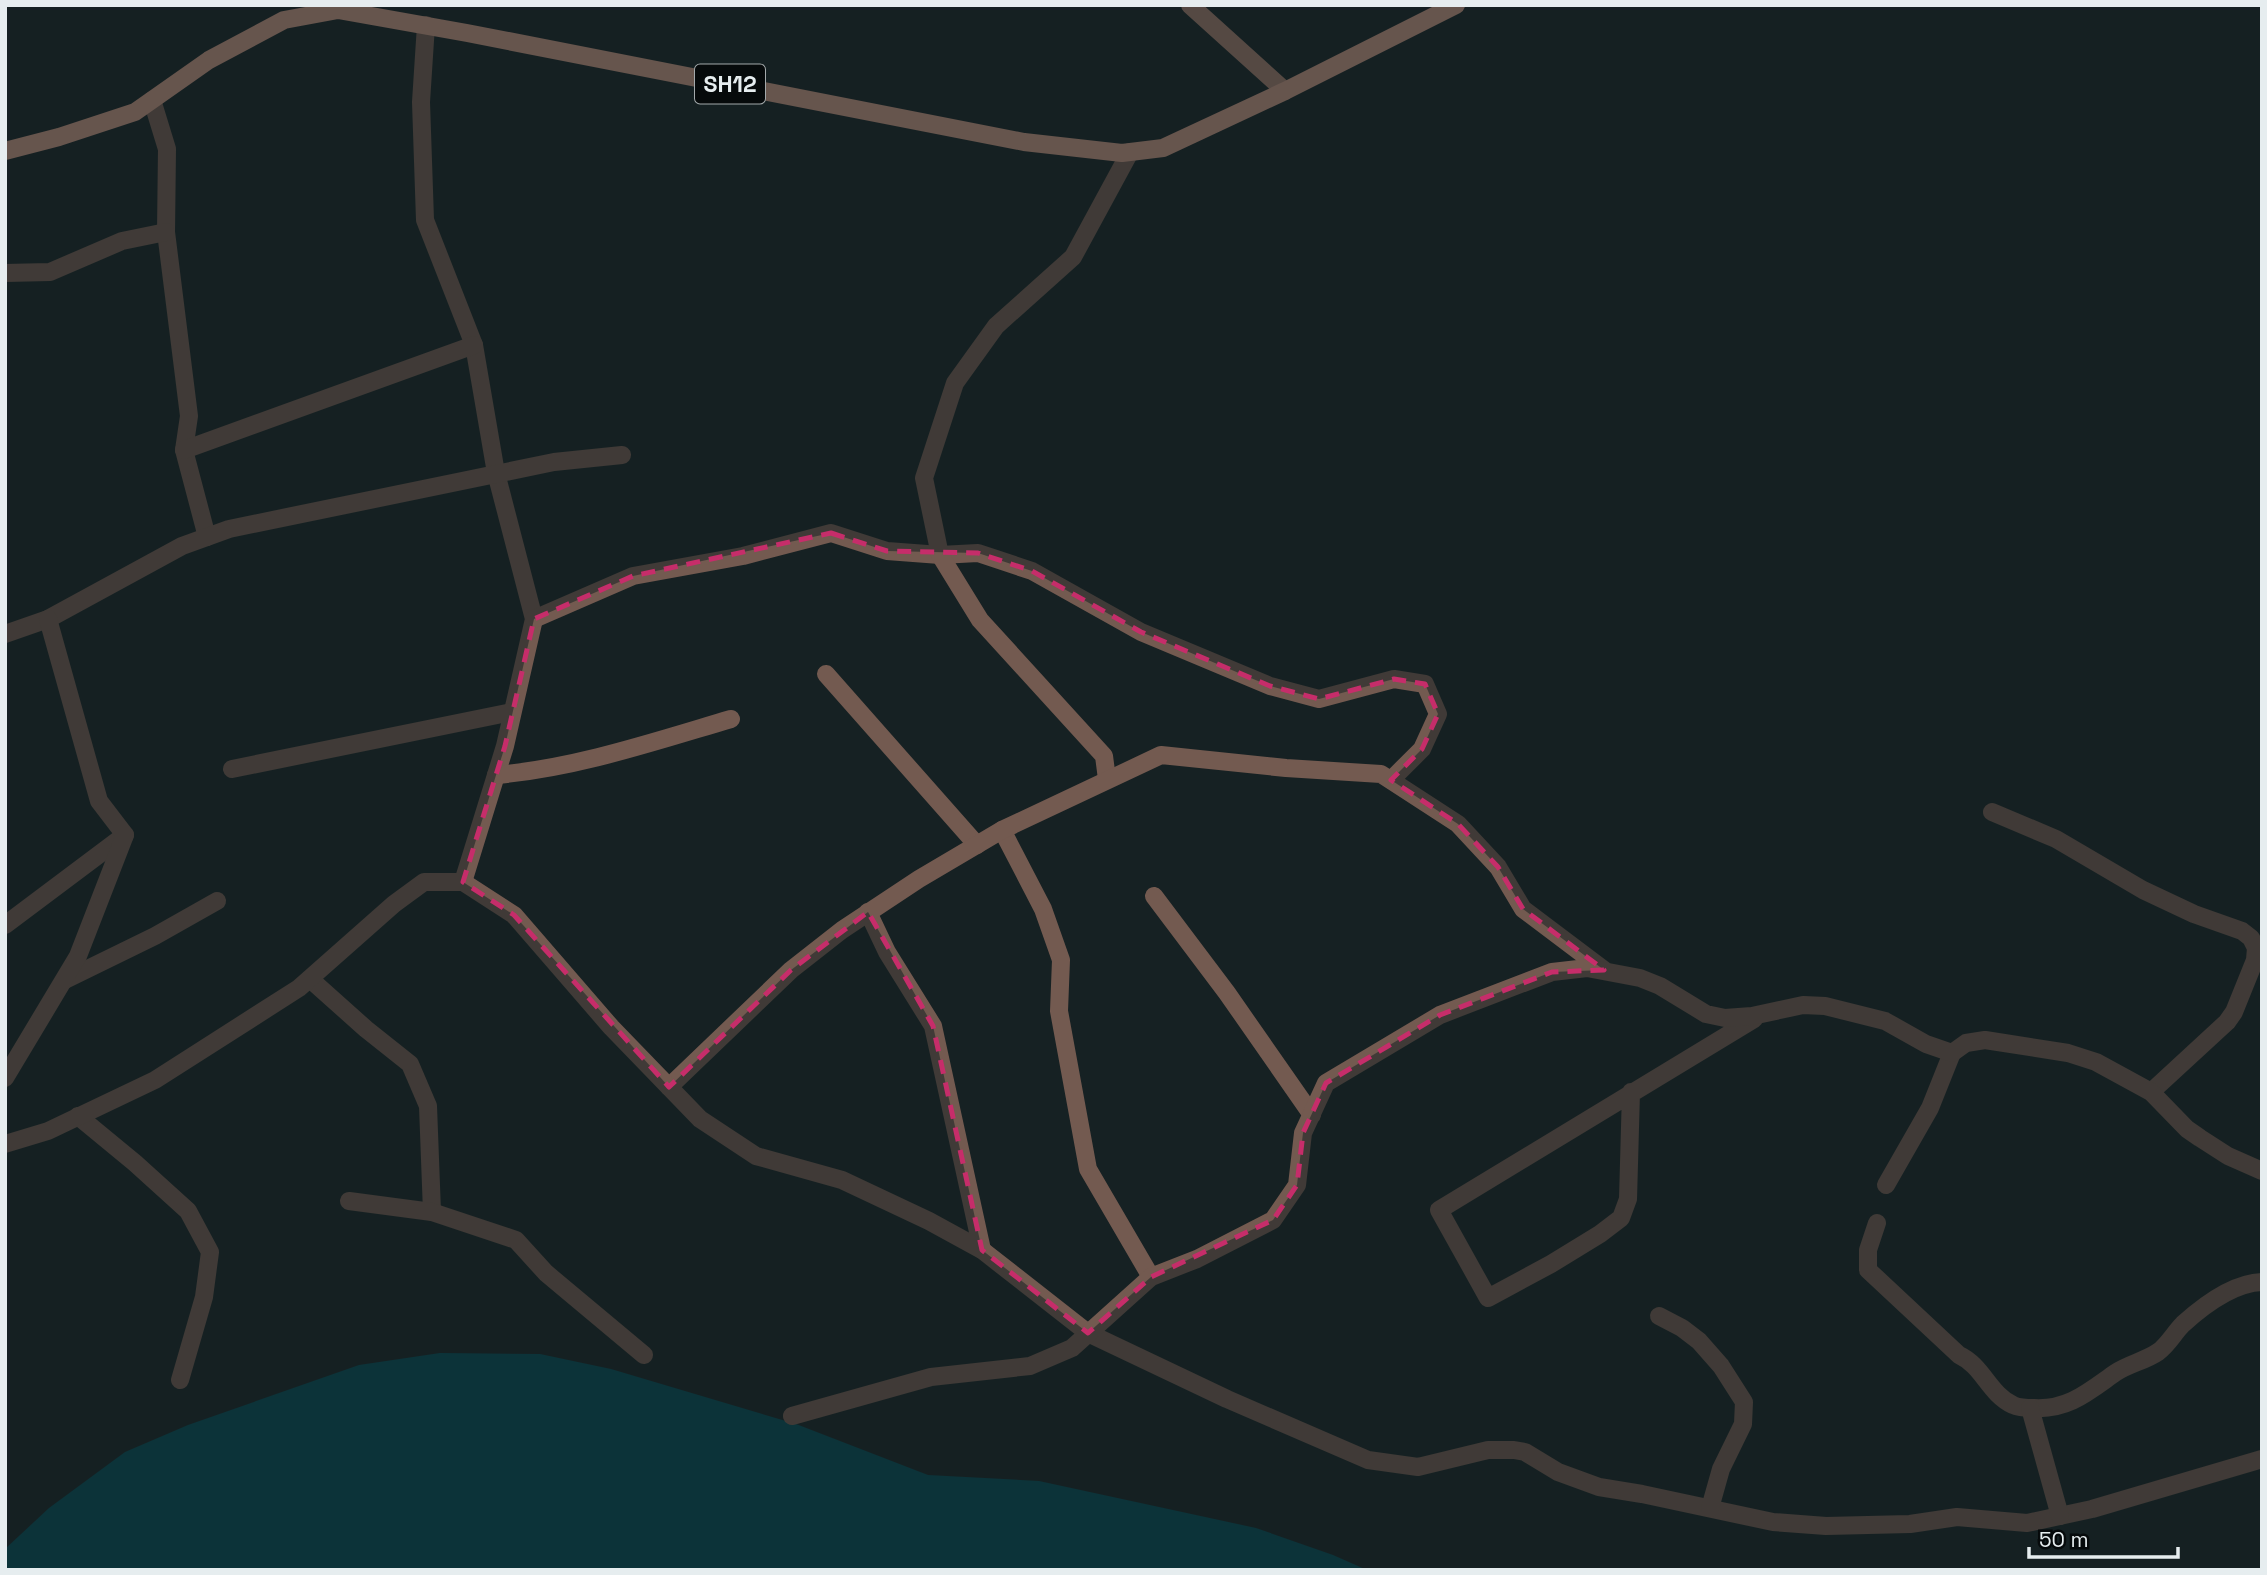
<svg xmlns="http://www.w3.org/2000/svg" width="2267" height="1575" font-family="'Space Grotesk',sans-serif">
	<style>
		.water { fill: #014a55 }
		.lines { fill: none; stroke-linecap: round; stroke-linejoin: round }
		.street { stroke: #735a50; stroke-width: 18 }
		.secondary { stroke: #a37b6c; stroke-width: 18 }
		.primary { stroke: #c89481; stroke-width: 18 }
		.marked { fill: none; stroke: #c62d6a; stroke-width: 5; stroke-dasharray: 14 9; stroke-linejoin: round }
		.labels { text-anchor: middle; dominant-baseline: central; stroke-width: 7; stroke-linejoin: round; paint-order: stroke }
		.shield { fill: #060a0b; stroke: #a3a9ab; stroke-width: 2 }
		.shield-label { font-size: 23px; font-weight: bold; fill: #e6edef }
	</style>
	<rect width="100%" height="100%" fill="#162123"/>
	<!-- water -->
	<path class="water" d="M440 1353 540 1354 611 1369 796 1424 928 1475 1039 1481 1256 1528 1333 1555 1367 1570H5V1549L49 1508 125 1452 188 1425 359 1365Z"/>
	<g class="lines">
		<!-- street -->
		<g class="street">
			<path d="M426 25 421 102 425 220 474 345 496 473 534 619 505 746 463 882"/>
			<path d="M152 100 167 149 166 232 189 416 184 450 207 537"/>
			<path d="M5 273 50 272 122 241 166 232"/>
			<path d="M184 450 474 345"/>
			<path d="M534 619 633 576 743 556 831 533 887 551 940 555 978 553 1032 571 1141 632 1270 686 1319 699 1394 679 1425 684 1438 714 1422 749 1391 780"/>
			<path d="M5 634 48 619 182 546 229 529 554 462 622 455"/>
			<path d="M826 674 977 845"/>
			<path d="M232 769 512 712"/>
			<path d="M496 775C576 768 653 742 731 719"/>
			<path d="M1107 779 1104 756 980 620 940 555 924 478 955 383 996 326 1073 257 1130 152"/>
			<path d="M1992 812 2056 839 2143 890 2194 914 2242 931 2251 938 2256 948 2255 960 2234 1012 2227 1022 2151 1092"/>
			<path d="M1002 830 1043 909 1061 960 1059 1011 1088 1169 1151 1277"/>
			<path d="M1154 896 1227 993 1312 1115"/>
			<path d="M868 912 887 952 933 1026 982 1250"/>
			<path d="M5 925 125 835"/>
			<path d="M310 979 366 1029 410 1064 428 1106 432 1212"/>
			<path d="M65 980 155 936 217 901"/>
			<path d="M5 1078 78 956 125 835 99 801 48 619"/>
			<path d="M669 1087 791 970 842 930 919 879 1002 830 1161 755 1286 768 1381 774 1458 824 1498 867 1523 909 1604 970"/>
			<path d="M1631 1092 1628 1199 1621 1218 1600 1234 1551 1264 1488 1298 1439 1210 1754 1019"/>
			<path d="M78 1116 135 1163 188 1211 210 1252 204 1297 180 1380"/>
			<path d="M5 1144 48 1131 155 1080 299 988 394 904 424 882H463L514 915 611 1027 700 1119 756 1156 842 1180 929 1221 982 1250 1088 1333 1227 1399 1368 1460 1418 1467 1488 1450H1514L1525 1452 1558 1472 1599 1487 1642 1494 1773 1522 1826 1526 1910 1524 1957 1517 2027 1523 2092 1509 2262 1459"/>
			<path d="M1886 1185 1930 1108 1952 1053"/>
			<path d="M349 1201 432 1212 516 1240 546 1273 644 1355"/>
			<path d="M1877 1223 1868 1250V1270L1959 1355C1983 1366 1989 1394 2013 1405 2019 1408 2027 1408 2034 1408 2068 1410 2088 1392 2115 1373 2128 1364 2145 1361 2158 1352 2168 1345 2174 1333 2183 1324 2204 1305 2233 1283 2262 1282"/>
			<path d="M1659 1316 1682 1328 1699 1341 1721 1366 1744 1402 1743 1424 1721 1469 1710 1508"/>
			<path d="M2030 1408 2060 1516"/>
			<path d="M792 1416 931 1377 1030 1366 1072 1348 1151 1277 1197 1259 1273 1220 1297 1185 1303 1133 1326 1083 1440 1015 1552 972 1587 968 1640 978 1660 986 1706 1014 1725 1018 1752 1016 1803 1005 1825 1006 1885 1021 1926 1044 1952 1053 1966 1043 1985 1040 2068 1053 2096 1062 2151 1092 2187 1129 2200 1138 2228 1156 2262 1171"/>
		</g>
		<!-- secondary -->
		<path class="secondary" d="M1190 5 1285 91"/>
		<!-- primary -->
		<path class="primary" d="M5 151 59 137 135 112 209 60 284 20 338 10 467 33 1024 142 1122 153 1163 148 1285 91 1456 5"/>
	</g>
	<!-- marked area -->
	<path d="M0 0H2267V1575H0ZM831 533 887 551 978 553 1032 571 1141 632 1270 686 1319 699 1394 679 1425 684 1438 714 1422 749 1391 780 1458 824 1498 867 1523 909 1604 970 1552 972 1440 1015 1326 1083 1303 1133 1297 1185 1273 1220 1151 1277 1088 1333 982 1250 933 1026 868 912 791 970 669 1087 514 915 463 882 505 746 534 619 633 576Z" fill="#162123" fill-opacity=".55" fill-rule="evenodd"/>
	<path class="marked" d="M831 533 887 551 978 553 1032 571 1141 632 1270 686 1319 699 1394 679 1425 684 1438 714 1422 749 1391 780 1458 824 1498 867 1523 909 1604 970 1552 972 1440 1015 1326 1083 1303 1133 1297 1185 1273 1220 1151 1277 1088 1333 982 1250 933 1026 868 912 791 970 669 1087 514 915 463 882 505 746 534 619 633 576Z"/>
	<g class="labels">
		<!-- shield labels -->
		<rect class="shield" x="695" y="64.5" width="70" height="39" rx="5"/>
		<g class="shield-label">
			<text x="730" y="84">SH12</text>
		</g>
	</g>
	<!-- border -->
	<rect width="2267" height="1575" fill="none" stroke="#e6edef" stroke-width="14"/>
	<!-- scale -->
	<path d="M2029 1547v10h149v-10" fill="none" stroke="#e6edef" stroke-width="3.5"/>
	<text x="2039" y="1547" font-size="21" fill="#e6edef" stroke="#060a0b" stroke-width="5" paint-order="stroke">50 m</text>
</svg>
